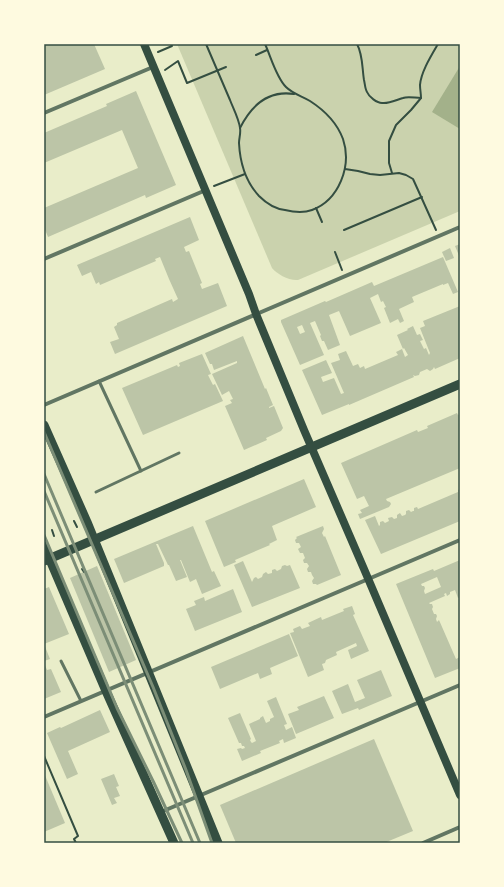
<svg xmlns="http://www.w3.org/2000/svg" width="504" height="887" font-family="'Archivo Narrow',sans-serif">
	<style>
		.green { fill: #cad2ad }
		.water { fill: #a3b18a }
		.building { fill: #bcc5a7; fill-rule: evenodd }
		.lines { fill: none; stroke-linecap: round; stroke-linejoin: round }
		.path { stroke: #344e41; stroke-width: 2 }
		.service { stroke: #617663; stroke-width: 3 }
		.minor { stroke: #617663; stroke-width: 4 }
		.secondary { stroke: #344e41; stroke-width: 8 }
		.primary { stroke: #344e41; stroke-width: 9 }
		.rail { stroke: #7c8e77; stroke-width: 3 }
		.neatline { fill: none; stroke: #344e41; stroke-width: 1.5 }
	</style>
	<rect width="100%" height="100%" fill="#e9edc9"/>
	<!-- green -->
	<path class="green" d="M177 44H460V211L298 280C289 281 277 274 272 268Z"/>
	<!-- water -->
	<path class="water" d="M460 66V129L432 112Z"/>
	<!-- building -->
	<g class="building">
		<path d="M44 44H94L105 69 44 95Z"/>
		<path d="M136 91 176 185 146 198 145 195 48 237 44 227V208L138 168 122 130 44 163V133L107 106 106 104Z"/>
		<path d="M190 217 199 240 184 247 186 252 189 251 202 283 200 284 202 289 218 283 227 306 115 354 110 342 119 339 114 327 117 325V323L172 299 173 302 178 299 169 279 160 257 155 259 156 261 100 285 99 282 96 284 91 272 82 276 77 265Z"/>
		<path d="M460 244V258L455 246Z"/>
		<path d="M450 248 454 258 446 261 442 252Z"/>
		<path d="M443 257 458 292 453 294 448 283 443 285V284L412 297 414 302 399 309 404 321 400 323 398 319 390 323 384 308 386 307 383 301 381 302 378 294 370 298 381 323 350 336 339 311 329 315 340 345 328 350 324 341H322L320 336 321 335 315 321 310 323 324 355 300 365 281 322V320L325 301 326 302 372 282 374 286ZM302 325 305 332 300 334 297 327Z"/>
		<path d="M460 306V358L435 369 434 367 433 369 430 371 427 369 420 372 419 375 415 376 413 375 414 377 349 405V404L322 415 302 370 326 360 332 373 321 377 323 382 334 378 341 394 344 393 331 363 340 360 338 354 346 351 353 366 358 364 360 368 364 366 365 369 398 355 396 352 402 349 405 357 408 355 404 348 403 349 397 335 408 330 407 329 413 326 417 335 420 334 423 340 420 341 424 349 426 348 429 355 430 353 420 328 425 326 423 321Z"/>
		<path d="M243 336 265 389 266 388 273 405 269 407V408L274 406 283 428 281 431 266 438 267 440 244 450 225 406 232 403 230 400 233 399 229 391 222 395 212 374 237 363V361L214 370 212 364H210L205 353Z"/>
		<path d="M202 354 211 374 208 375 213 385 215 384 223 401 143 435 122 388 177 365 178 367 180 366 179 363Z"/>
		<path d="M457 413 458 415 460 414V468L386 499 387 501 390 502 391 504 389 507 360 519 358 514 362 513 360 510 369 506 364 496 357 499 341 463 417 430 418 432 428 428 427 426Z"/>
		<path d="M304 479 316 507 272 526 277 540 269 544 270 545 235 560 236 562 224 567 205 521Z"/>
		<path d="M460 489V521L381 554 365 520 375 516 379 526 380 525V522L383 521 385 523 389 521 388 518 392 517 394 519 397 518V515L400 513 402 516 405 515 406 514V511L409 510 411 512 413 511H414V508L417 507 418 509 458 492V490Z"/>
		<path d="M193 526 212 572 214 571 221 586 202 594 196 579 190 582 181 560H180L187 577 176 581 169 565H168L158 544H156L164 563V566L124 583 114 559Z"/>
		<path d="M323 526 324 529 322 533 324 537 325 536 341 575 317 585 316 584H313L312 581 314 578 312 575 311 572H308L307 569 309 566 307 563H304L303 560 305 558 303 553H300L298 549 301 547 299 543H296L295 540 297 538 296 537Z"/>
		<path d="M460 560V597L458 598 455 590 450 592V594L447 596 446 593 444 594 445 596 429 603 430 604H432L433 607 432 609 434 614H436L437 616 436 619 437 622 439 620 456 659 460 657V668L435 678 396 584 433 569 434 571ZM437 577 441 587 425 594 424 591 425 588 424 586H422L421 584Z"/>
		<path d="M243 561 252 582 254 578 256 577 258 579 262 577 263 574 266 572 268 574 272 573V570L275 569 277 571 281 569 282 566 285 565 287 566 290 565 300 588 252 607 234 565Z"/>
		<path d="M97 566 136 660 109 672 70 578Z"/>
		<path d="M49 587 69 634 44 644 50 659 44 661V589Z"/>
		<path d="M233 589 242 612 195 631 186 609 196 605 194 601 204 597 205 601Z"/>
		<path d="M352 606 355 614 353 615 369 651 351 659 348 650 357 646 356 643 336 652 337 655 326 660 325 663 322 664 324 670 308 677 290 633 294 632 293 629 300 626 302 629 310 626 308 623 321 617 322 620 344 611 343 609Z"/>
		<path d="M289 634 298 656 270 668 272 674 260 679 258 673 220 689 211 667Z"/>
		<path d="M44 663 47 670 51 669 61 692 44 699Z"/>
		<path d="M381 670 392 696 359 710 358 708 342 714 332 691 348 684 355 702 365 698 357 680Z"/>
		<path d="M324 696 334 718 296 734 288 714 299 710 297 707Z"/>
		<path d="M276 697 287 724 284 725 286 730 292 727 296 738 284 743 283 739 279 741 280 743 260 751 261 753 242 761 237 749 241 748 242 749 245 748 244 746H242L241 743H239L228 718 240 713 251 739 250 740 251 742 252 743 256 741 249 724 260 719V718L263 716 266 723 270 721V719L274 717 267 701Z"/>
		<path d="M100 710 110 732 68 751 78 774 67 779 47 733 60 727 61 728Z"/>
		<path d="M374 739 413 831 384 843H236L220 805Z"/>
		<path d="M44 773 65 823 44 832Z"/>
		<path d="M114 774 119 786 116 787 120 796 114 798 117 803 112 805 101 779Z"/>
	</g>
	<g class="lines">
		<!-- path -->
		<g class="path">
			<path d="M206 44C214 63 222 81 230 100 233 108 239 119 240 128 241 133 239 138 239 143 240 163 246 182 259 196 266 203 276 209 285 210 293 212 304 213 312 210 339 200 352 166 343 139 337 123 324 110 310 101 302 96 293 94 286 87 276 77 271 57 265 44"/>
			<path d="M357 44C363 55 362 68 364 80 365 84 365 89 367 92 369 97 377 103 382 103 389 104 396 100 403 98 408 96 415 98 421 98"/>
			<path d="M158 52 172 46 171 44"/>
			<path d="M256 55 267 50"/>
			<path d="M165 70 178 61 187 83 226 67"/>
			<path d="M240 128C251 106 268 90 294 94"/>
			<path d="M345 169 358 171 370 174 380 175 399 173 406 175 413 179 418 190 436 230"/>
			<path d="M392 173 389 163V141L396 125 411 110 421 98C421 94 420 89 420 85 421 72 431 56 438 44"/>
			<path d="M214 186 245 174"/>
			<path d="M316 208 322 222"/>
			<path d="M344 230 422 197"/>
			<path d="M335 252 342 270"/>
			<path d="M74 521 77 527"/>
			<path d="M52 530 54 536"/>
			<path d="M82 569 84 572"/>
			<path d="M44 756 78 836 74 839 76 843"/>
		</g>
		<!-- service -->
		<g class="service">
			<path d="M99 381 141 471"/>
			<path d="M96 492 179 453"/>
			<path d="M61 661 81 701"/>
		</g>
		<!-- minor -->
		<g class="minor">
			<path d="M44 113 153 67"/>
			<path d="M44 259 206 190"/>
			<path d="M44 405 460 227"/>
			<path d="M44 717 460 540"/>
			<path d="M161 812 460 685"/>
			<path d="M423 843 460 827"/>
		</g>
		<!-- secondary -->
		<path class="secondary" d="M144 44 249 294 256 314 304 430 364 569 460 795"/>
		<!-- primary -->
		<g class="primary">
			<path d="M44 425 87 522 218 843"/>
			<path d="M44 546 106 691 174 843"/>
			<path d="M44 561 460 384"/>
		</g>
		<!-- rail -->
		<g class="rail">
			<path d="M44 432 153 687 186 770 212 843"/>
			<path d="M44 474 200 843"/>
			<path d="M44 491 193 843"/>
			<path d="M44 535 117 708 154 783 182 843"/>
		</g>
	</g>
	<!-- border -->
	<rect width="504" height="887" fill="none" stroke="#fefae0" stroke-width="90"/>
	<rect x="45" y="45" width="414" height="797" class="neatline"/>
</svg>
